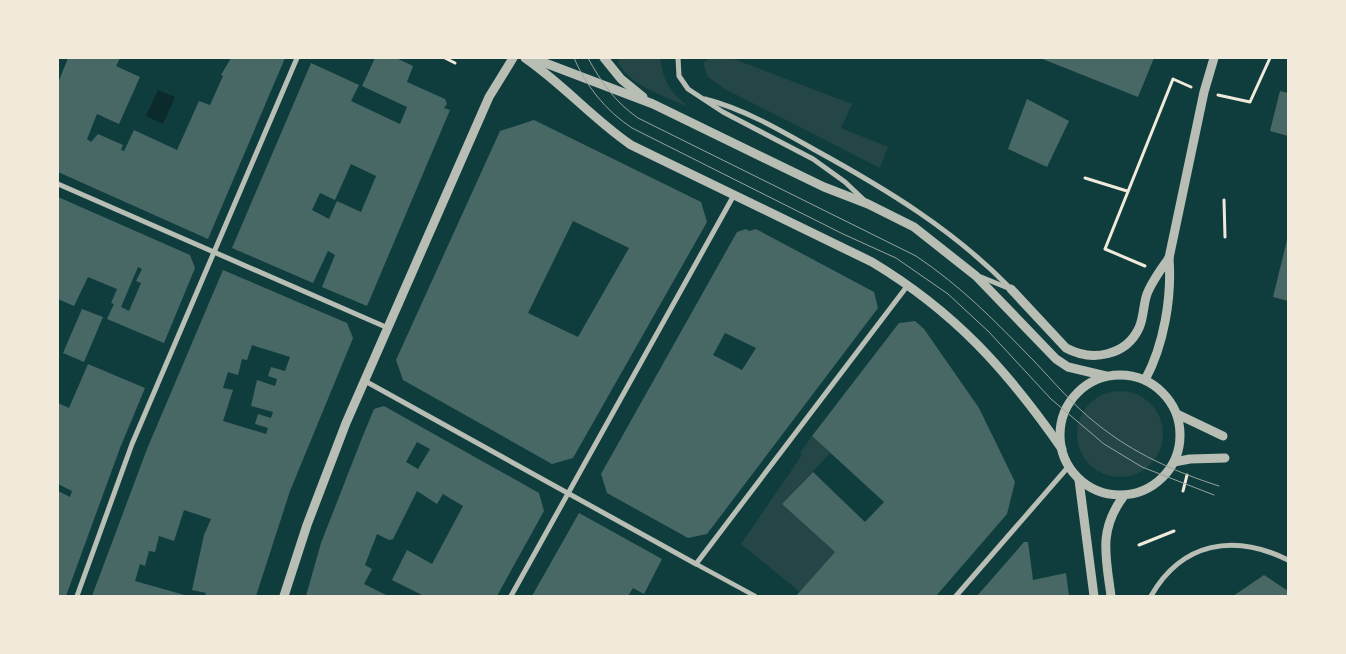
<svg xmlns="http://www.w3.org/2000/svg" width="1346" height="654" font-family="'IBM Plex Sans',sans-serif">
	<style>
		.green { fill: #244646 }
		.water { fill: #0a2a2b }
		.building { fill: #486865; fill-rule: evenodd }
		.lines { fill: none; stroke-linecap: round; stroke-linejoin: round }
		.path { stroke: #f1e9da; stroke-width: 3 }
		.pedestrian { stroke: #b8beb3; stroke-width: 4.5 }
		.minor { stroke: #b8beb3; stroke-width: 5 }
		.tertiary { stroke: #b8beb3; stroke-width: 9 }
		.tram { stroke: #97a49c; stroke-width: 1 }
	</style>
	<rect width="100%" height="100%" fill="#0f3d3e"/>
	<!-- green -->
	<g class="green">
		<path d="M618 58H660C663 80 670 93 689 107 669 98 620 82 618 58Z"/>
		<path d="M710 58H731L852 104 841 128 888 147 880 168 725 89 708 77 703 63Z"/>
		<circle cx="1120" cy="434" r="43"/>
		<path d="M812 436 830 453 782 504 835 552 800 592 741 544 802 455 800 453Z"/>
	</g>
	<!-- water -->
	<path class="water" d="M158 90 175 97 163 124 146 116Z"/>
	<!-- building -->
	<g class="building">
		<path d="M68 58H120L116 66 140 77 119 124 97 114 87 139 91 142 98 134 123 145 121 150 124 151 134 130 177 150 199 101 210 105 223 76 221 75 231 58H285L208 239 58 172V83Z"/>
		<path d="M375 58H396L413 66 407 82 445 99 447 104 444 108 450 110 367 306 322 287 335 255 328 251 313 283 232 248 311 63 359 85 351 101 400 124 407 107 362 86ZM351 164 376 176 361 212 337 201 329 219 312 210 320 193 335 200Z"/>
		<path d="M1040 58H1154L1138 97Z"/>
		<path d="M1280 91 1288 93V136L1270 131Z"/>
		<path d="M1027 99 1069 121 1047 167 1008 149Z"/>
		<path d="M534 120 701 202 707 222 573 458 552 464 403 380 396 360 500 131ZM573 221 629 248 578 337 528 313Z"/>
		<path d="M58 197 190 255 195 268 164 343 107 319 114 304 111 303 117 289 88 277 74 306 58 299ZM138 267 142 269 136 281 141 283 129 311 121 307Z"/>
		<path d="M746 229 749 231 756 229 874 292 878 308 707 534 688 538 607 493 601 474 737 232ZM725 333 756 348 742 370 713 355Z"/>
		<path d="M1288 236V301L1273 297Z"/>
		<path d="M223 270 347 323 353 338 290 491 256 596H205L206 593 192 590 204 535 211 519 184 510 174 541 159 536 155 552 149 551 145 566 140 564 135 581 188 596H92L147 449ZM252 345 290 357 285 371 271 367 268 376 277 379 275 386 257 380 251 406 273 412 271 418 258 414 255 424 268 428 266 434 223 421 233 390 223 388 228 372 238 375 242 359 247 360Z"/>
		<path d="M82 309 103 317 84 362 63 353Z"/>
		<path d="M915 321 924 329 979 408 1015 482 1007 514 936 596H796L835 552 782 504 813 472 865 522 884 502 812 436 899 323Z"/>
		<path d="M88 364 145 388 120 448 66 596H58V491L70 497 72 491 58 484V403L69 408Z"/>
		<path d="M384 406 539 493 544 511 497 596H424L392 580 407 550 432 564 463 506 443 494 437 504 417 491 393 539 389 540 377 534 365 565 372 569 364 584 388 596H306L321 543 362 438 374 409ZM417 442 430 449 418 469 406 462Z"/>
		<path d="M579 513 662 559 644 594 633 588 628 596H532Z"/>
		<path d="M1024 542H1028L1033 580 1066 573 1069 596H977Z"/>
		<path d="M1264 575 1288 591V596H1233Z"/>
	</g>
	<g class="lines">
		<!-- path -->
		<g class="path">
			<path d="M445 58 455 63"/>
			<path d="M1218 95 1250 102 1270 58"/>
			<path d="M1085 178 1127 191"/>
			<path d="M1224 200 1225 237"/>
			<path d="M1145 266 1105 249 1173 79 1191 87"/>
			<path d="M1183 491 1187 475"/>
			<path d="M1139 545 1174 531"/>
		</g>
		<!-- pedestrian -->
		<path class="pedestrian" d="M696 564 755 596"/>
		<!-- minor -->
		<g class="minor">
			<path d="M678 58 679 76 688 89 723 112 813 159 845 182 864 200"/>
			<path d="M705 99C744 109 780 130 815 150 886 189 954 230 1011 289"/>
			<path d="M58 184 388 328"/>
			<path d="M981 277 1008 288"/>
			<path d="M365 381 696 564 908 285"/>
			<path d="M77 596 132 444 297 58"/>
			<path d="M511 596 734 195"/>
			<path d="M956 596 1069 466"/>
			<path d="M1151 596C1182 542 1234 533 1288 560"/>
		</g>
		<!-- tertiary -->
		<g class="tertiary">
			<path d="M525 58C563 84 593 119 631 145L872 262C955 312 1007 370 1062 449"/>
			<path d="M532 58 653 104 824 187 868 204 914 227 976 276 1056 359 1068 367 1106 376"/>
			<path d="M604 58 621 79 643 97"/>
			<path d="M1011 289 1066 348C1092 362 1126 356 1139 328 1144 317 1143 305 1147 294 1152 281 1161 269 1169 258"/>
			<circle cx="1120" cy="435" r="60"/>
			<path d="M1145 380C1164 345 1172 297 1169 258L1204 92 1214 58"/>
			<path d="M1177 414 1223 436"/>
			<path d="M1174 462 1190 459 1225 458"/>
			<path d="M1079 480 1094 596"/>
			<path d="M284 596 307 525 346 423 489 97 513 58"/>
			<path d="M1111 596C1106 557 1098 531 1123 497"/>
		</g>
		<!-- tram -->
		<g class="tram">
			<path d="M574 58C586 86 606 111 632 128L843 234 896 258 948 294 989 332 1051 399 1104 444 1142 467 1214 495"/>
			<path d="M588 58C601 82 615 102 638 118L916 256C962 287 994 320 1033 360 1054 382 1073 405 1097 424 1133 453 1175 472 1219 486"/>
		</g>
	</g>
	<!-- border -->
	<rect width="1346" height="654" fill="none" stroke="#f1e9da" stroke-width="118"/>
</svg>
